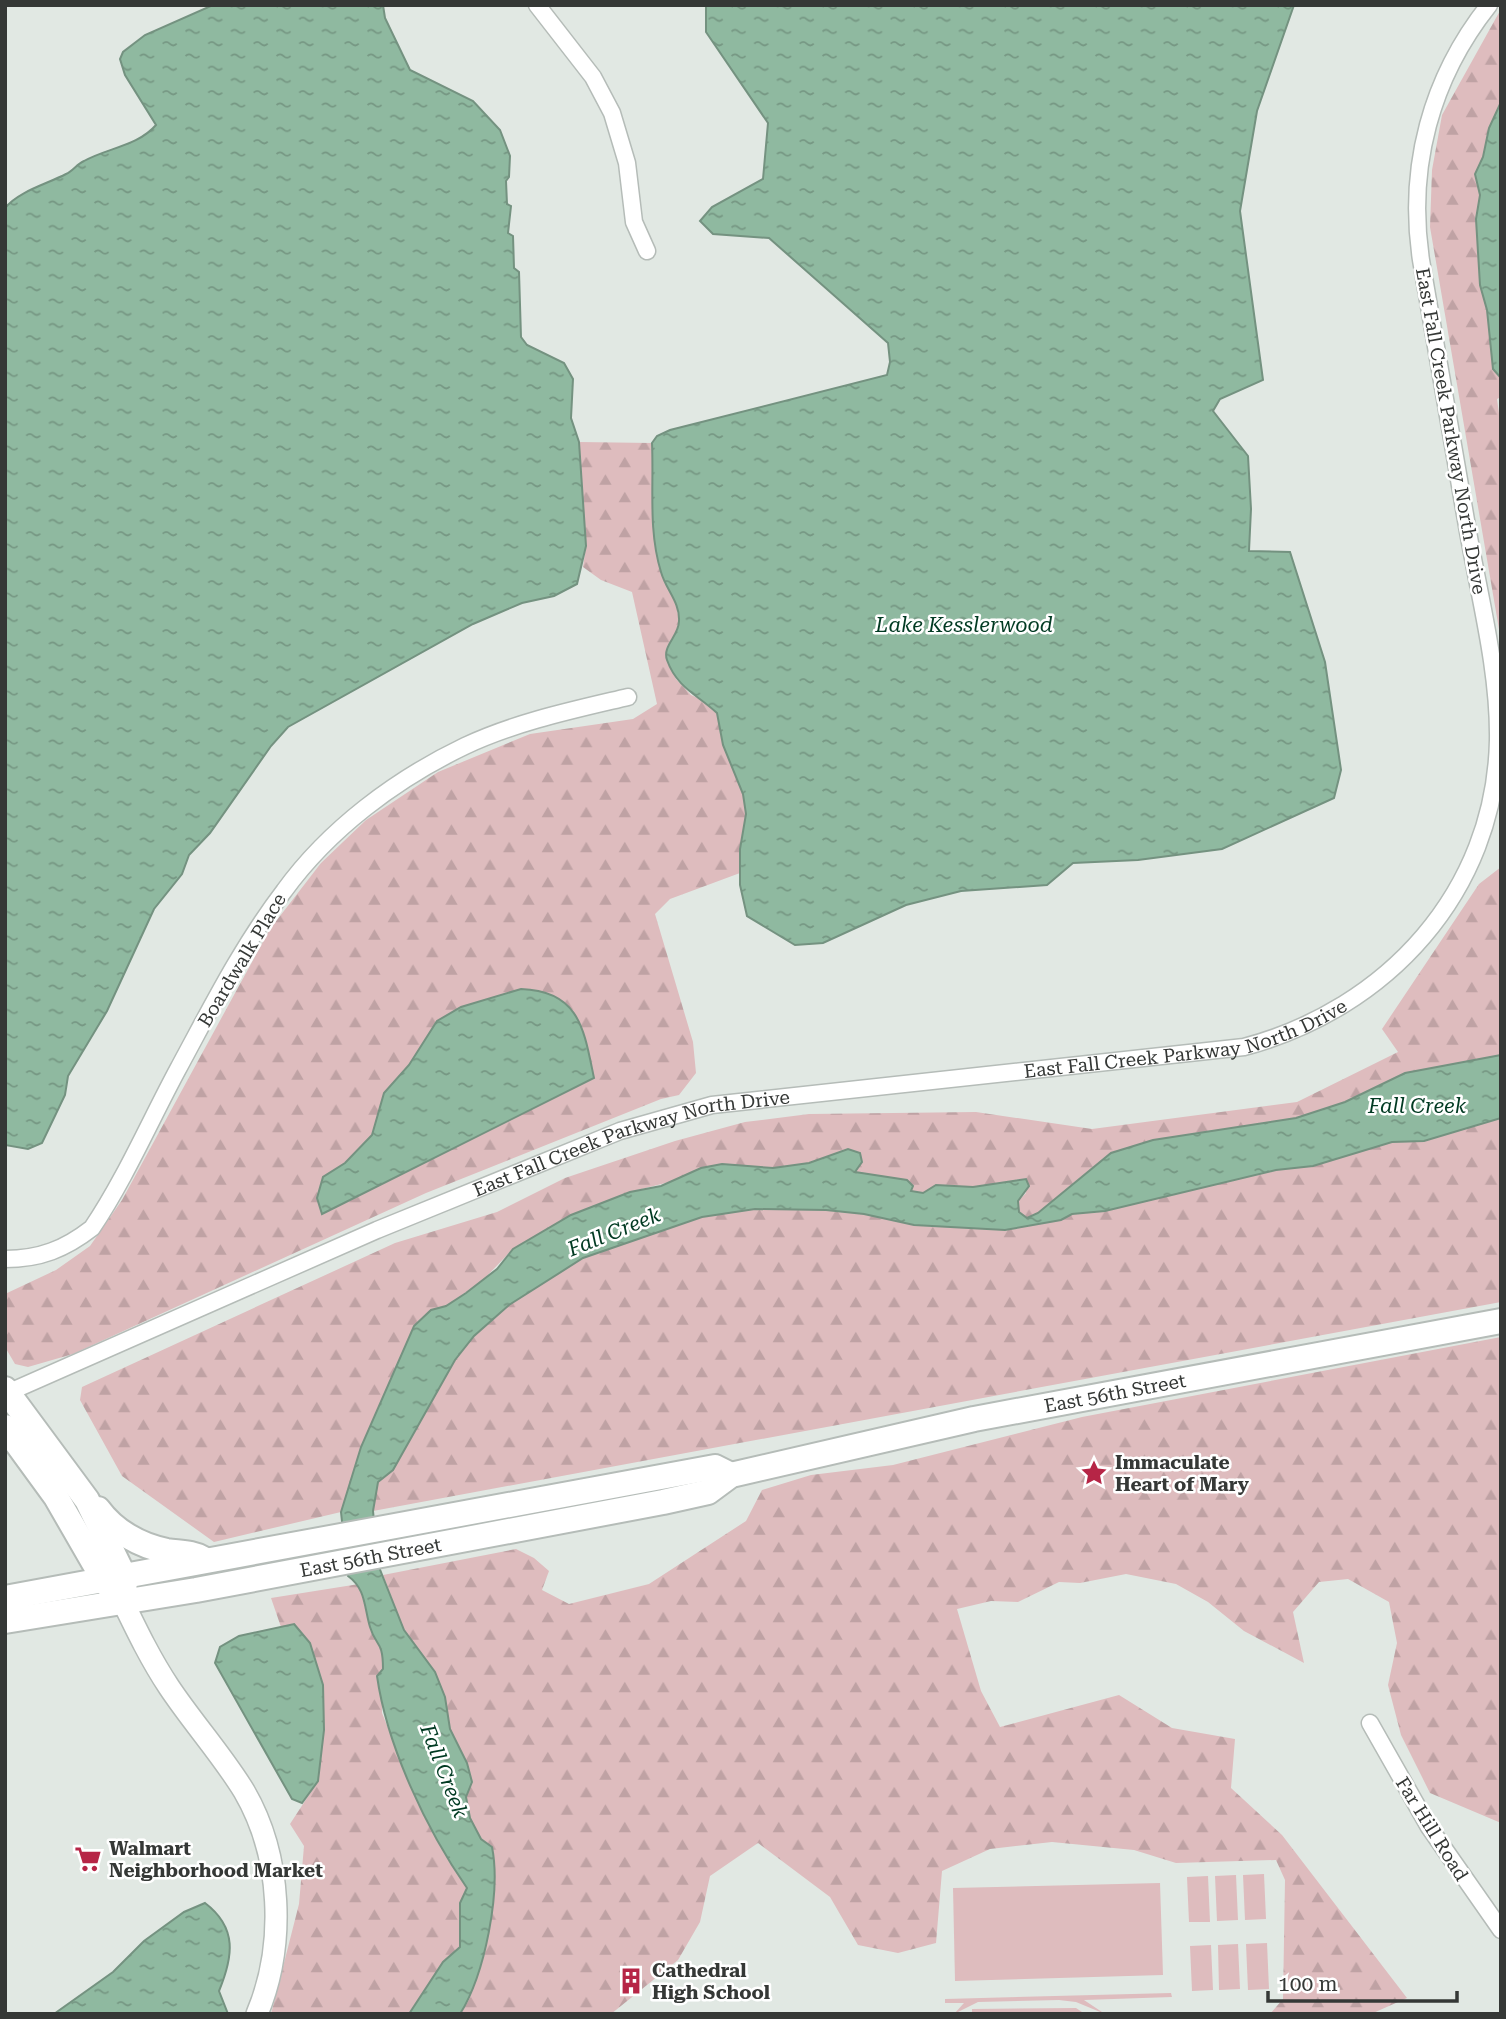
<svg xmlns="http://www.w3.org/2000/svg" width="1506" height="2019" font-family="'Roboto Serif',serif">
	<style>
		.forest { fill: url(#forest-firs) }
		.pitch { fill: #debcbe }
		.water { fill: url(#water-ripples); stroke: #749280; stroke-width: 2 }
		.lines { fill: none; stroke-linecap: round; stroke-linejoin: round }
		.minor-casing { stroke: #b5bcb8; stroke-width: 19 }
		.secondary-casing { stroke: #b5bcb8; stroke-width: 24 }
		.primary-casing { stroke: #b5bcb8; stroke-width: 28 }
		.minor { stroke: #fff; stroke-width: 16 }
		.secondary { stroke: #fff; stroke-width: 21 }
		.primary { stroke: #fff; stroke-width: 24 }
		.labels { text-anchor: middle; dominant-baseline: central; stroke-width: 5; stroke-linejoin: round; paint-order: stroke }
		.street-label { font-size: 19px; fill: #353836; stroke: #fff }
		.poi-label { font-size: 19px; font-weight: bold; fill: #353836; stroke: #fff; text-anchor: start }
		.water-label { font-size: 21px; font-style: italic; fill: #013a22; stroke: #fff }
	</style>
	<defs>
		<pattern id="forest-firs" width="22" height="20" patternUnits="userSpaceOnUse" patternTransform="scale(1.75)"><rect width="22" height="20" fill="#debcbe"/><path d="M5 1l3.5 6h-7zM16 11l3.5 6h-7z" fill="#bfa2a4"/></pattern>
		<pattern id="water-ripples" width="26" height="14" patternUnits="userSpaceOnUse" patternTransform="scale(1.75)"><rect width="26" height="14" fill="#8fb9a0"/><path d="M2 4q2-2 4 0t4 0M15 11q2-2 4 0t4 0" fill="none" stroke="#769783"/></pattern>
	</defs>
	<rect width="100%" height="100%" fill="#e1e8e3"/>
	<!-- forest -->
	<g class="forest">
		<path d="M1501 9V102L1489 128 1483 157 1475 174 1480 195 1476 219 1480 285 1487 310 1493 369 1501 378V397L1497 399 1501 428V641L1430 227 1432 170 1442 115Z"/>
		<path d="M579 442 652 443V481L666 582 675 599 680 624 666 649V657L676 679 691 695 702 700 717 713 743 794 746 814 740 849V873L670 899 655 914 693 1042 696 1073 679 1095 661 1099 426 1193 73 1354 28 1367 15 1364 5 1347V1294L56 1270 90 1246 122 1200 270 929 321 863 366 820 438 772 530 734 633 719 657 704 632 592 601 580 583 567 586 546Z"/>
		<path d="M1501 867V1055L1405 1073 1345 1102 1296 1118 1153 1140 1111 1153 1038 1213 1027 1218 1019 1212 1018 1201 1026 1193 1019 1179C994 1188 962 1189 936 1185L923 1193 911 1191 887 1178 854 1172 849 1149 809 1163 773 1168 722 1164 701 1168 681 1179 630 1192 571 1215 513 1249 482 1281 446 1306 431 1310 414 1326 361 1447 341 1512 214 1542 122 1476 80 1400 82 1387 395 1243 497 1212 565 1178 675 1141 745 1122 809 1114 976 1112 1092 1129 1297 1102 1398 1052 1382 1029 1479 884Z"/>
		<path d="M1501 1118V1302L373 1511 378 1482 393 1470 455 1360 474 1336 509 1305 583 1258 702 1217 755 1209 826 1210 864 1214 914 1225 1005 1230 1061 1220 1072 1214 1105 1211 1276 1170 1313 1166 1392 1142 1424 1141Z"/>
		<path d="M1501 1337V1823L1430 1793 1401 1735 1388 1685 1397 1643 1389 1602 1348 1579 1319 1582 1293 1612 1304 1663 1244 1631 1208 1602 1176 1584 1126 1574 1080 1583 1059 1582 1018 1602 991 1601 957 1609 981 1691 1000 1727 1119 1695 1172 1728 1235 1739 1231 1788 1282 1835 1407 1998 1371 2014H1270L1283 1999 1285 1880 1276 1860 1176 1863 1134 1850 1052 1842 990 1849 942 1871 936 1943 898 1953 858 1945 830 1897 758 1843 710 1876 700 1922 678 1960 611 2014H460C485 1974 501 1893 492 1847L481 1839 470 1818 466 1797 472 1782 467 1763 450 1729 445 1697 435 1672 404 1630 383 1575 516 1549 534 1558 549 1571 542 1590 569 1604 649 1584 746 1521 762 1490 811 1475 893 1465 1082 1417Z"/>
		<path d="M359 1584 371 1630 383 1648 382 1713 410 1782 442 1846 467 1888 460 1903V1947L443 1962 409 2014H271L299 1904 304 1846 290 1824 318 1781 295 1624 281 1627 271 1598Z"/>
	</g>
	<!-- pitch -->
	<g class="pitch">
		<path d="M1264 1874 1266 1919 1245 1920 1243 1875Z"/>
		<path d="M1236 1875 1238 1920 1217 1921 1215 1876Z"/>
		<path d="M1208 1876 1210 1922H1189L1187 1877Z"/>
		<path d="M1160 1883 1163 1975 955 1981 953 1888Z"/>
		<path d="M1267 1943 1269 1989 1248 1990 1246 1944Z"/>
		<path d="M1238 1944 1240 1989 1219 1990 1218 1945Z"/>
		<path d="M1211 1945 1213 1990 1192 1991 1190 1946Z"/>
		<path d="M1171 1993 1172 1997 1084 2000 1105 2014 1076 2002 1059 2000 978 2002 954 2014 964 2003H945V1999Z"/>
		<path d="M1076 2008 1085 2014H972V2009Z"/>
	</g>
	<!-- water -->
	<g class="water">
		<path d="M213 5H383L385 18 410 70 473 101 500 130 510 156 509 177 506 181 507 204 511 206 508 233 513 236 514 268 519 272 521 337 527 345 564 363 573 379 571 418 579 442 586 546 577 584 554 596 522 603 473 624 288 727 271 746 210 833 189 855 182 874 154 909 107 1011 68 1076 65 1095 42 1143 28 1149 5 1145V208C19 191 47 184 66 174 73 171 77 164 84 161 107 148 138 146 156 125L125 75 120 59 123 52 145 35Z"/>
		<path d="M706 5H1294L1257 111 1240 211 1263 380 1220 399 1213 411 1248 456 1251 509 1249 551 1290 552 1325 662 1341 770 1334 798 1222 849 1138 860 1073 863 1047 885 961 891 906 905 823 943 795 945 747 916 740 885V849L746 814 743 794 723 745 717 713C698 695 677 688 667 660 662 646 679 636 679 621 680 602 666 590 661 572 648 530 654 486 652 443L657 436 670 430 887 375 890 362 888 343 769 238 713 234 700 221 712 207 763 179 768 123 706 32Z"/>
		<path d="M1501 102V378L1493 369 1487 310 1480 285 1476 219 1480 195 1475 174 1483 157 1489 128Z"/>
		<path d="M521 989C580 991 584 1030 594 1078L322 1214 317 1198 323 1177 345 1163 372 1135 384 1093 409 1065 437 1021 461 1007Z"/>
		<path d="M1501 1055V1118L1424 1141 1392 1142 1313 1166 1276 1170 1105 1211 1072 1214 1061 1220 1005 1230 914 1225 864 1214 826 1210 755 1209 702 1217 583 1258 509 1305 474 1336 455 1360 393 1470 378 1482 373 1511 379 1567 404 1630 435 1672 445 1697 450 1729 467 1763 472 1782 466 1797 470 1818 481 1839 492 1847C501 1892 485 1974 460 2014H409L443 1962 460 1947V1903L467 1888C426 1829 387 1746 377 1676L383 1669C383 1640 376 1647 370 1627 364 1607 366 1589 348 1576L341 1512 361 1447 414 1326 431 1310 446 1306 466 1293 497 1269 513 1249 571 1215 630 1192 661 1186 701 1168 722 1164 773 1168 809 1163 848 1149 860 1153 862 1162 855 1172 907 1180 913 1186 911 1191 923 1193 936 1185 973 1187 1026 1179 1029 1186 1018 1201 1019 1212 1027 1218 1038 1213 1111 1153 1153 1140 1296 1118 1345 1102 1405 1073Z"/>
		<path d="M294 1624 310 1643 323 1685 324 1730 318 1781 302 1803 292 1799 215 1663 220 1647 239 1636Z"/>
		<path d="M205 1903C238 1928 233 1957 219 1991L228 2014H54L113 1972 144 1941 184 1912Z"/>
	</g>
	<g class="lines">
		<!-- minor casing -->
		<g class="minor-casing">
			<g id="minor">
				<path d="M537 5 593 77 612 113 627 163 634 222 647 251"/>
				<path d="M5 1259C40 1259 65 1249 92 1228 125 1179 150 1121 178 1069 211 1008 242 946 284 891 329 829 396 779 465 746 516 722 573 710 628 697"/>
				<path id="s1" d="M5 1394 377 1230 620 1131 712 1105 1244 1047C1387 1009 1495 892 1498 740 1499 669 1479 596 1467 526 1452 437 1437 348 1421 260 1407 167 1431 78 1489 5"/>
				<path d="M1370 1723 1429 1827 1501 1930"/>
			</g>
		</g>
		<!-- secondary casing -->
		<g class="secondary-casing">
			<path id="secondary" d="M123 1602C137 1631 151 1660 169 1687 193 1723 222 1755 244 1791 282 1856 286 1945 257 2014"/>
		</g>
		<!-- primary casing -->
		<g class="primary-casing">
			<g id="primary">
				<path d="M5 1389 87 1500 125 1578 124 1595"/>
				<path d="M5 1427 56 1497 105 1582 116 1594"/>
				<path d="M98 1509C114 1531 140 1546 167 1551 180 1553 192 1552 204 1559"/>
				<path d="M5 1598 715 1467 731 1475"/>
				<path id="s2" d="M5 1621 196 1590 663 1502 708 1492 731 1475 974 1419 1501 1321"/>
			</g>
		</g>
		<!-- minor -->
		<use href="#minor" class="minor"/>
		<!-- secondary -->
		<use href="#secondary" class="secondary"/>
		<!-- primary -->
		<use href="#primary" class="primary"/>
	</g>
	<!-- icons -->
	<defs>
		<g id="sight-bare" transform="scale(2.1)"><path d="M0-6L1.8-2.2L6-1.7L2.9 1.2L3.7 5.4L0 3.3L-3.7 5.4L-2.9 1.2L-6-1.7L-1.8-2.2Z" fill="#b62546" stroke="#fff" stroke-width="2.5" paint-order="stroke"/></g>
		<g id="supermarket-bare" transform="scale(2.1)"><path d="M-6-5.5h2.5l.6 2H6L4.5 2H-2.5L-4.4-4H-6ZM-1.5 3.2a1.3 1.3 0 1 0 .1 0ZM3 3.2a1.3 1.3 0 1 0 .1 0Z" fill="#b62546" stroke="#fff" stroke-width="2.5" paint-order="stroke"/></g>
		<g id="building-bare" transform="scale(2.1)"><path d="M-4-6H4V6H1V3H-1V6H-4ZM-2.5-4.3h1.7v1.8h-1.7ZM.8-4.3h1.7v1.8H.8ZM-2.5-1h1.7V.8h-1.7ZM.8-1h1.7V.8H.8Z" fill="#b62546" stroke="#fff" stroke-width="2.5" paint-order="stroke"/></g>
	</defs>
	<g fill-rule="evenodd">
		<use href="#sight-bare" x="1094" y="1473"/>
		<use href="#supermarket-bare" x="88" y="1859"/>
		<use href="#building-bare" x="631" y="1981"/>
	</g>
	<g class="labels">
		<!-- street labels -->
		<g class="street-label">
			<text transform="translate(1451 431) rotate(80)">East Fall Creek Parkway North Drive</text>
			<text transform="translate(242 960) rotate(-59)">Boardwalk Place</text>
			<text stroke="none"><textPath href="#s1" startOffset="1244">East Fall Creek Parkway North Drive</textPath></text>
			<text stroke="none"><textPath href="#s1" startOffset="677">East Fall Creek Parkway North Drive</textPath></text>
			<text stroke="none"><textPath href="#s2" startOffset="1136">East 56th Street</textPath></text>
			<text stroke="none"><textPath href="#s2" startOffset="371">East 56th Street</textPath></text>
			<text transform="translate(1432 1829) rotate(58)">Far Hill Road</text>
		</g>
		<!-- poi labels -->
		<g class="poi-label">
			<text x="1115" y="1462">Immaculate<tspan x="1115" dy="22">Heart of Mary</tspan></text>
			<text x="109" y="1848">Walmart<tspan x="109" dy="22">Neighborhood Market</tspan></text>
			<text x="652" y="1970">Cathedral<tspan x="652" dy="22">High School</tspan></text>
		</g>
		<!-- water labels -->
		<g class="water-label">
			<text x="964" y="625">Lake Kesslerwood</text>
			<text x="1417" y="1106">Fall Creek</text>
			<text transform="translate(614 1232) rotate(-22)">Fall Creek</text>
			<text transform="translate(444 1771) rotate(69)">Fall Creek</text>
		</g>
	</g>
	<!-- border -->
	<rect width="1506" height="2019" fill="none" stroke="#353836" stroke-width="14"/>
	<!-- scale -->
	<path d="M1268 1991v10h189v-10" fill="none" stroke="#353836" stroke-width="3.5"/>
	<text x="1278" y="1991" font-size="21" fill="#353836" stroke="#ffffff" stroke-width="5" paint-order="stroke">100 m</text>
</svg>
